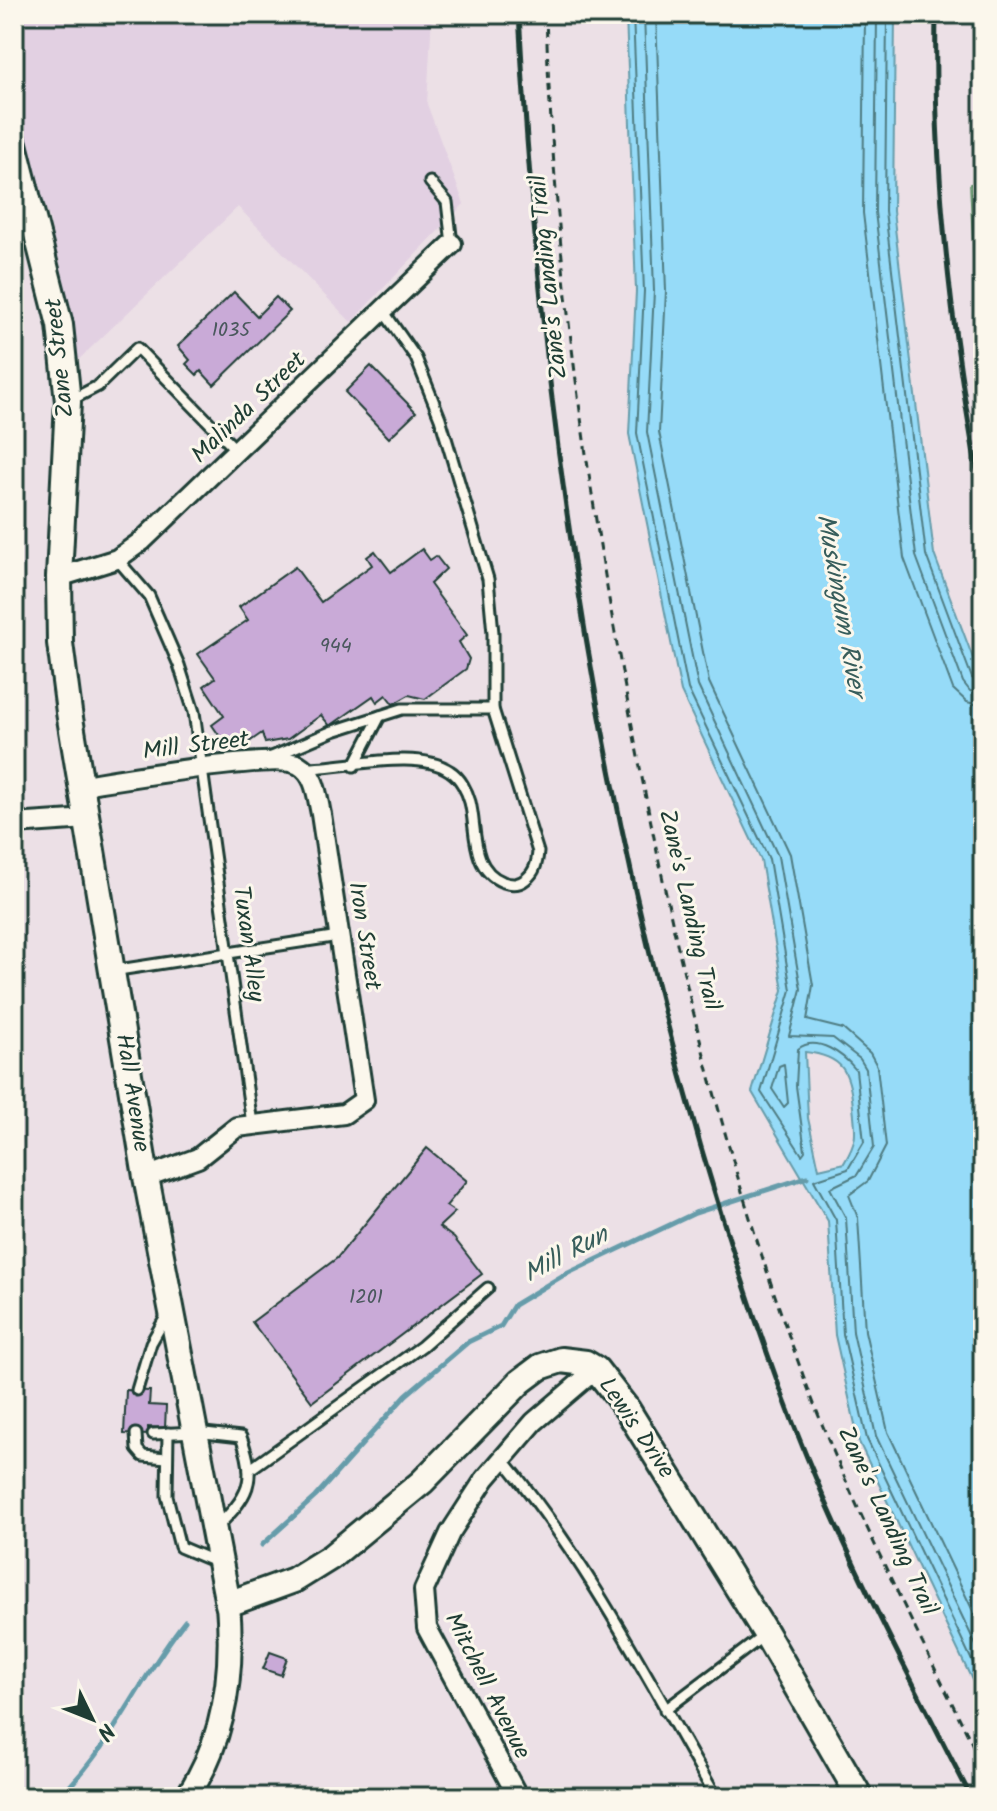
<svg xmlns="http://www.w3.org/2000/svg" width="997" height="1811" font-family="Kalam,sans-serif">
	<style>
		.built { fill: #e2d0e2 }
		.green { fill: #b6eeb1; stroke: #6a9672; stroke-width: 2 }
		.water { fill: #96dbf8; stroke: #669caa; stroke-width: 2; fill-rule: evenodd }
		.lines { fill: none; stroke-linecap: round; stroke-linejoin: round }
		.shore { stroke: #4f7c82; stroke-width: 2 }
		.stream { stroke: #669caa; stroke-width: 5 }
		.building { fill: #c9aad7; stroke: #1f3d34; stroke-width: 2 }
		.service-casing { stroke: #1f3d34; stroke-width: 15 }
		.minor-casing { stroke: #1f3d34; stroke-width: 24 }
		.tertiary-casing { stroke: #1f3d34; stroke-width: 28 }
		.secondary-casing { stroke: #1f3d34; stroke-width: 30 }
		.path { stroke: #1f3d34; stroke-width: 3; stroke-dasharray: 8 6; stroke-linecap: butt }
		.service { stroke: #fbf7ec; stroke-width: 9 }
		.minor { stroke: #fbf7ec; stroke-width: 18 }
		.tertiary { stroke: #fbf7ec; stroke-width: 22 }
		.secondary { stroke: #fbf7ec; stroke-width: 24 }
		.rail { stroke: #1f3d34; stroke-width: 5 }
		.labels { text-anchor: middle; dominant-baseline: central; stroke-width: 6; stroke-linejoin: round; paint-order: stroke }
		.number-label { font-size: 20px; fill: #4a585d }
		.street-label { font-size: 24px; fill: #1f3d34; stroke: #fbf7ec }
		.water-label { font-size: 26px; font-style: italic; fill: #375d5b; stroke: #fbf7ec }
	</style>
	<rect width="100%" height="100%" fill="#ece0e6"/>
	<filter id="ink" filterUnits="userSpaceOnUse"><feTurbulence type="fractalNoise" baseFrequency=".0125" numOctaves="2"/><feDisplacementMap in="SourceGraphic" scale="16" xChannelSelector="R" yChannelSelector="G"/><feConvolveMatrix kernelMatrix="1 2 1 2 8 2 1 2 1" color-interpolation-filters="sRGB"/></filter>
	<g filter="url(#ink)">
		<!-- built -->
		<path class="built" d="M14 14H432L427 104 464 204 351 322 238 207 73 365 50 220 14 117Z"/>
		<!-- green -->
		<path class="green" d="M983 182V426L970 184Z"/>
		<!-- water -->
		<path class="water" d="M626 14H895L893 211 934 554 983 685V1703L859 1442 835 1335 828 1221 752 1092 783 990 761 860 681 692 629 434 636 291ZM805 1052C843 1056 850 1072 853 1107 856 1133 858 1140 844 1163L819 1169 808 1118Z"/>
		<g class="lines">
			<!-- shore -->
			<g class="shore">
				<path d="M633 14 644 291 637 433 688 689 769 859 791 990 761 1092 802 1155 805 1151 796 1086 798 1049C817 1034 844 1055 856 1070L864 1142 848 1169 814 1180 836 1220 843 1334 867 1439 983 1684"/>
				<path d="M644 14 654 291 647 432 698 686 778 856 801 989 789 1036 833 1038 860 1059 866 1069 874 1147 857 1175 830 1188 846 1218 853 1332 876 1436 983 1660"/>
				<path d="M656 14 666 291 659 432 709 682 790 854 813 985 807 1020 843 1029 870 1053 877 1066 886 1146 868 1181 849 1195 858 1218 865 1331 888 1432 983 1632"/>
				<path d="M865 14 863 213 904 558 953 689 967 702 983 706"/>
				<path d="M877 14 875 212 916 556 963 682 970 691 983 694"/>
				<path d="M887 14 885 211 926 555 972 678 983 684"/>
				<path d="M784 1064 788 1103 784 1107 772 1089 779 1066Z"/>
			</g>
			<!-- stream -->
			<g class="stream">
				<path d="M262 1545 315 1497 406 1395 468 1342 501 1326 514 1305 562 1276 695 1213 807 1177"/>
				<path d="M59 1797C112 1747 140 1677 185 1621"/>
			</g>
		</g>
		<!-- building -->
		<g class="building">
			<path d="M234 292 257 316 276 297 290 311 214 385 201 371 197 375 186 364 190 360 178 346Z"/>
			<path d="M371 366 416 412 389 438 345 392Z"/>
			<path d="M422 549 430 560 436 556 446 569 430 584 467 635 459 642 469 659 466 669 425 699 409 695 393 704 386 695 377 702 373 696 330 726 321 715 288 739 265 743 262 733 232 754 212 725 224 716 204 686 215 678 198 654 248 620 239 607 295 567 321 602 372 565 367 557 375 551 391 572Z"/>
			<path d="M427 1148 467 1181 446 1206 455 1212 439 1227 454 1238 482 1274 312 1402 252 1322 337 1258Z"/>
			<path d="M126 1390 150 1391 149 1405 166 1406 165 1428 148 1427V1435L124 1434Z"/>
			<path d="M270 1652 287 1658 281 1675 263 1669Z"/>
		</g>
		<g class="lines">
			<!-- service casing -->
			<g class="service-casing">
				<g id="service">
					<path d="M430 182 447 202 452 244"/>
					<path d="M69 401 98 386 137 348 238 452"/>
					<path d="M117 559 149 596 179 665 194 712 252 1124"/>
					<path d="M272 757 333 731 402 709H493"/>
					<path d="M354 766 380 716"/>
					<path d="M306 768C346 768 418 748 450 771 460 777 467 791 470 802 477 829 470 869 503 882 512 885 519 885 526 879 535 872 537 863 538 852L493 709V633L488 579 440 418 416 358 384 312"/>
					<path d="M112 971 339 936"/>
					<path d="M137 1390 151 1343 167 1315"/>
					<path d="M168 1433 167 1496 180 1547 218 1563"/>
					<path d="M136 1434 137 1449 143 1456 167 1458"/>
					<path d="M153 1434 196 1432 241 1437C258 1482 248 1496 216 1528"/>
					<path d="M502 1458C588 1561 649 1681 716 1797"/>
					<path d="M249 1470 422 1346 488 1288"/>
					<path d="M665 1710 766 1634"/>
				</g>
			</g>
			<!-- minor casing -->
			<g class="minor-casing">
				<g id="minor">
					<path d="M59 577 117 559 142 541 452 244"/>
					<path d="M83 785C116 780 278 752 299 765 316 775 317 796 321 814L364 1100 344 1114 237 1127 198 1158 146 1177"/>
					<path d="M14 824 88 819"/>
					<path d="M518 1797 427 1628 424 1590 450 1533 485 1479 534 1422 596 1369"/>
				</g>
			</g>
			<!-- tertiary casing -->
			<g class="tertiary-casing">
				<path id="tertiary" d="M187 1797C225 1740 234 1672 228 1604"/>
			</g>
			<!-- secondary casing -->
			<g class="secondary-casing">
				<path id="secondary" d="M14 144 60 325 68 402 59 577 60 643 69 712 146 1177 228 1604 294 1580 331 1557 422 1482 520 1382 540 1367 561 1360 586 1363 596 1369 627 1409 766 1634 860 1797"/>
			</g>
			<!-- path -->
			<path class="path" d="M546 14C553 245 585 477 628 704 670 932 723 1158 803 1375 853 1510 920 1637 983 1766"/>
			<!-- service -->
			<use href="#service" class="service"/>
			<!-- minor -->
			<use href="#minor" class="minor"/>
			<!-- tertiary -->
			<use href="#tertiary" class="tertiary"/>
			<!-- secondary -->
			<use href="#secondary" class="secondary"/>
			<!-- rail -->
			<g class="rail">
				<path d="M519 14C544 477 619 946 778 1383 831 1529 901 1660 971 1797"/>
				<path d="M936 14C933 178 952 342 983 503"/>
			</g>
		</g>
	</g>
	<g class="labels">
		<!-- number labels -->
		<g class="number-label">
			<text x="231" y="331">1035</text>
			<text x="336" y="647">944</text>
			<text x="366" y="1298">1201</text>
		</g>
		<!-- street labels -->
		<g class="street-label">
			<text transform="translate(549 277) rotate(-96)">Zane's Landing Trail</text>
			<text transform="translate(60 358) rotate(-96)">Zane Street</text>
			<text transform="translate(249 408) rotate(-44)">Malinda Street</text>
			<text transform="translate(196 746) rotate(-7)">Mill Street</text>
			<text transform="translate(689 910) rotate(77)">Zane's Landing Trail</text>
			<text transform="translate(364 936) rotate(81)">Iron Street</text>
			<text transform="translate(248 944) rotate(82)">Tuxan Alley</text>
			<text transform="translate(132 1093) rotate(81)">Hall Avenue</text>
			<text transform="translate(636 1428) rotate(56)">Lewis Drive</text>
			<text transform="translate(887 1521) rotate(65)">Zane's Landing Trail</text>
			<text transform="translate(487 1686) rotate(63)">Mitchell Avenue</text>
		</g>
		<!-- water labels -->
		<g class="water-label">
			<text transform="translate(840 605) rotate(80)">Muskingum River</text>
			<text transform="translate(566 1255) rotate(-28)">Mill Run</text>
		</g>
	</g>
	<!-- margin -->
	<rect width="997" height="1811" fill="none" stroke="#fbf7ec" stroke-width="48"/>
	<rect x="24" y="24" width="949" height="1763" fill="none" stroke="#1f3d34" stroke-width="3" filter="url(#ink)"/>
	<!-- north arrow -->
	<g transform="translate(92 1719) rotate(133)" stroke="#fbf7ec" stroke-width="6" paint-order="stroke">
	<path d="M0-6L14 30L0 20L-14 30Z" fill="#1f3d34"/>
	<text y="-12" font-size="22" font-weight="bold" text-anchor="middle" fill="#1f3d34">N</text>
	</g>
</svg>
